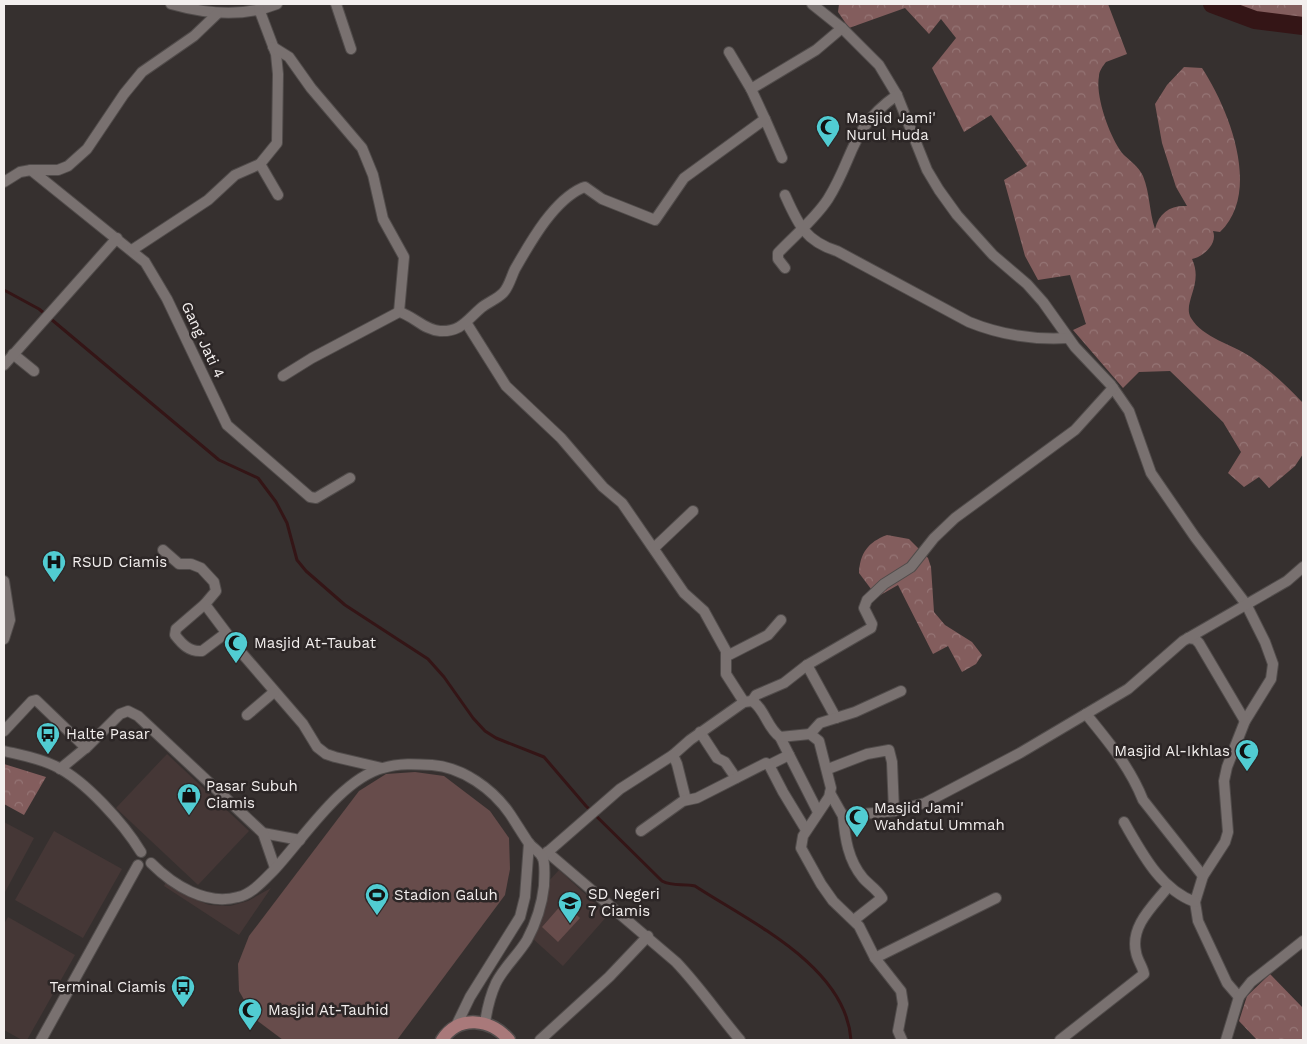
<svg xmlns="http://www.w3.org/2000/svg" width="1307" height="1044" font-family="'Work Sans',sans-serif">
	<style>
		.built { fill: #453736 }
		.forest { fill: url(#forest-crowns) }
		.garden { fill: #674c4b }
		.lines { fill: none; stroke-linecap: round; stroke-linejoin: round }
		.stream { stroke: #341516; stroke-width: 3 }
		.river { stroke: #341516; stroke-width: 18 }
		.minor-casing { stroke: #514c4b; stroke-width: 12 }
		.major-casing { stroke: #514c4b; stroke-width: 15 }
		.minor { stroke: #797170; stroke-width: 10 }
		.major { stroke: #a9797a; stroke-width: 12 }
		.labels { text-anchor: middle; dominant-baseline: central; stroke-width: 5; stroke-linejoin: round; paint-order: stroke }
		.poi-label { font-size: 15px; fill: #f3efee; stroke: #2c2626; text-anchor: start }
		.street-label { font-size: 15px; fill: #f3efee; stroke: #2c2626 }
	</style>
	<defs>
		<pattern id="forest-crowns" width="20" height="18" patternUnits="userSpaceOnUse" patternTransform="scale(1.25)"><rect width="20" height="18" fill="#835d5d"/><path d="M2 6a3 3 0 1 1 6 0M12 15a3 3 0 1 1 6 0" fill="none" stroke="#957575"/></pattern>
	</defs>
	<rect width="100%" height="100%" fill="#36302f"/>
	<!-- built -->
	<g class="built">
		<path d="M167 754 249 831 198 885 116 808Z"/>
		<path d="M4 822 34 838 4 894Z"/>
		<path d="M54 831 122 869 83 938 15 900Z"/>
		<path d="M559 870 608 915 563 966 532 938 537 930 545 909 547 883Z"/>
		<path d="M166 882 190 897 209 905 230 906 248 901 271 888 239 935 164 886Z"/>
		<path d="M8 917 75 955 27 1040H22L4 1030V924Z"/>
	</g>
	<!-- forest -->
	<g class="forest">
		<path d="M839 4H1108L1127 54 1106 62C1103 66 1099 71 1099 76 1095 97 1110 137 1122 153 1129 160 1139 167 1143 176 1150 193 1149 211 1155 229 1159 213 1170 205 1187 206L1176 187 1162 143 1155 104 1167 85 1184 67 1202 68C1229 109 1262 192 1220 232L1213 231C1218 244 1203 257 1192 259 1204 284 1182 303 1191 318 1203 338 1232 344 1251 357 1271 371 1287 386 1303 403V454L1295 466 1269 488 1259 477 1244 487 1228 473 1241 452 1223 422 1170 371 1139 372 1123 388 1073 330 1086 324 1070 275 1038 280 1025 256 1004 180 1027 166 991 115 964 132 932 68 956 38 941 19 929 34 905 8 849 28 838 12Z"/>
		<path d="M1224 4H1303V21L1252 14Z"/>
		<path d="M887 535 909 539 928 558 931 567 934 612 945 625 972 642 982 655 976 664 962 672 948 646 933 654 898 585 877 597 859 573C860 553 868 542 887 535Z"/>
		<path d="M4 764 46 777 24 815 4 804Z"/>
		<path d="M1270 974 1303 1008V1040H1257L1239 1021 1247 996Z"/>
	</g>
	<!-- garden -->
	<g class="garden">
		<path d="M415 772 444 776 490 811 509 838 510 869 505 895 397 1040H283L255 1019 239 991 238 964 249 936 359 791 386 774Z"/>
		<path d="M563 903 580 918 558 942 542 927Z"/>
	</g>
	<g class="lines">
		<!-- stream -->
		<path class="stream" d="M4 290 39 309 219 460 258 478 276 502 287 523 297 560 306 571 345 605 428 659 444 677 473 718 485 731 496 738 544 757 586 806 662 881C673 887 683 883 695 886 750 922 846 966 851 1040"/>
		<!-- river -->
		<path class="river" d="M1212 4 1255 20 1303 26"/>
		<!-- minor casing -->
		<g class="minor-casing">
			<g id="minor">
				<path d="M171 4C206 14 242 18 277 4"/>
				<path d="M336 4 351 49"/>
				<path d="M812 4 842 28 879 65 897 95 927 170 939 190 957 215 993 255 1027 284 1043 302 1075 347 1111 385 1129 411 1151 473 1195 537 1246 604 1265 642 1273 664 1271 679 1245 721 1227 767 1224 781 1228 832 1225 842 1203 876 1195 902 1198 921 1227 983 1239 997"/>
				<path d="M259 9 276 54 278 74 277 143 260 164 278 195"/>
				<path d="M273 47 289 57 311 88 362 148 373 175 383 219 404 257 399 312"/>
				<path d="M729 52 751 89"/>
				<path d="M765 119 782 158"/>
				<path d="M31 170 145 262 167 299 227 425 310 497 316 498 350 478"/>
				<path d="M4 182 20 172 31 170H58L68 166 87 149 124 94 142 72 194 36 217 14"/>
				<path d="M785 195C798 224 805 241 837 251L969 322C1001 335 1034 340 1068 338"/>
				<path d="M132 250 208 200 235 175 260 164"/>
				<path d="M785 268 778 259V253C794 236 815 219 828 199 855 156 849 129 897 95"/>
				<path d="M467 324 506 386 561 438 603 487 622 503 684 593 704 611 726 651V674L744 702"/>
				<path d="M13 354 34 371"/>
				<path d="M4 365 117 238"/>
				<path d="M283 376 312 358 399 312C414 316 424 330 440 331 461 332 467 320 481 308 487 303 497 299 503 293 509 287 511 277 515 269 530 243 553 201 582 188L585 187 602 199 655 220 684 178 765 119 751 89 816 50 842 28"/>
				<path d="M654 548 693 511"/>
				<path d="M163 550 179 564H191L201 568 214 582 216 591 205 604 207 607 240 651 303 724 317 747 326 754 335 757 382 768"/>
				<path d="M4 581 10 620 4 639"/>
				<path d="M205 604 176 629 175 635C182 644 189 652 202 651L226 633"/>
				<path d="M1188 638 1195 639 1199 643 1245 721"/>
				<path d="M727 656 768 635 781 620"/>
				<path d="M807 665 836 718"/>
				<path d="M752 701 756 695 784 683 807 665 871 628 872 624 864 608 867 600 884 584 911 567 934 538 955 518 1075 430 1113 388"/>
				<path d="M1086 714C1108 741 1130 767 1143 800L1203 876"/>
				<path d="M247 715 274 692"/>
				<path d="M4 731 32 701 36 700 86 748"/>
				<path d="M700 732 717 758 725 762 736 778"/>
				<path d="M810 734 820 723 855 712 901 691"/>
				<path d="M780 737 818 812"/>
				<path d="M4 751C21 755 39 758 55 766 85 780 124 824 141 852"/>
				<path d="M673 755 677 764 686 800"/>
				<path d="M769 765 789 755"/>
				<path d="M60 769 88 746 120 714 128 711 138 716 263 833 300 840"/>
				<path d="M828 769 867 754 889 750 892 762 894 811"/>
				<path d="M830 793 843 816 894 811 925 803 1020 753 1128 689 1183 641 1287 581 1303 567"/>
				<path d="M843 816C845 838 848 860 863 878 869 885 877 889 882 898L854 920"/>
				<path d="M1124 822C1142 853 1160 889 1195 902"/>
				<path d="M641 831 683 801 697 798 766 763 769 765 783 792 806 830"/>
				<path d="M263 833 275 868"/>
				<path d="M547 852 676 962C699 986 718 1014 740 1040"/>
				<path d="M542 857 620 789 673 755 690 740 744 702 752 701C765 709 767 728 780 737L810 734 819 741 831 788 829 797 803 836 801 848 821 884 833 901 859 926 875 958 901 991 903 1004 898 1031 902 1040"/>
				<path d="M151 863C173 885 206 906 238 897 252 894 264 880 274 870 303 839 341 779 383 768 399 763 416 764 432 765 462 767 493 789 510 814 516 823 522 833 528 842 532 847 538 851 542 856 546 863 544 878 544 886 542 904 536 923 527 940 518 955 504 967 496 983 490 996 487 1009 485 1023"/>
				<path d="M875 958 996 898"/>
				<path d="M456 1026 470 997 520 917 525 897 529 843"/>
				<path d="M41 1040 138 865"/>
				<path d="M540 1040 609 977 648 936"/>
				<path d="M1060 1040 1144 974C1143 967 1137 960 1136 952 1130 926 1153 906 1168 887"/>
				<path d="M1226 1040 1239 997 1251 982 1303 941"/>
			</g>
		</g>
		<!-- major casing -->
		<g class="major-casing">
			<path id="major" d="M442 1040C459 1014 491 1019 509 1040"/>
		</g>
		<!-- minor -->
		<use href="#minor" class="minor"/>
		<!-- major -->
		<use href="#major" class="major"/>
	</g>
	<!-- icons -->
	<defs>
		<g id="mosque-pin" transform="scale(1.25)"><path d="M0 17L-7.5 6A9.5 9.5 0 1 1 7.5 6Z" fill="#51ccd2" stroke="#2c2626"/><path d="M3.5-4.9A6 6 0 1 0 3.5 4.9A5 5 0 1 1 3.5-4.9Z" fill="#111"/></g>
		<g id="hospital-pin" transform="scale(1.25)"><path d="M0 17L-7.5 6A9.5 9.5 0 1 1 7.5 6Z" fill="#51ccd2" stroke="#2c2626"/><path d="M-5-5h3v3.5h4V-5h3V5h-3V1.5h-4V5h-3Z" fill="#111"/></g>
		<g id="bus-pin" transform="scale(1.25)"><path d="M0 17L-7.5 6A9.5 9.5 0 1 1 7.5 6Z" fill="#51ccd2" stroke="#2c2626"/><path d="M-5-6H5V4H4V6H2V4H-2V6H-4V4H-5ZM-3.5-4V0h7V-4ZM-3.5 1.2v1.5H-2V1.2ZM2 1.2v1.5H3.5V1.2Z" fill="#111"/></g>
		<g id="shop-pin" transform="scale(1.25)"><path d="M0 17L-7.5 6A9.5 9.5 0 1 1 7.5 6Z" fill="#51ccd2" stroke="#2c2626"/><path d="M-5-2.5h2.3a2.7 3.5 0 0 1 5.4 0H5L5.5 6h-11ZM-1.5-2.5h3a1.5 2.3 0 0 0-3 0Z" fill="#111"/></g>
		<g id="stadium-pin" transform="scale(1.25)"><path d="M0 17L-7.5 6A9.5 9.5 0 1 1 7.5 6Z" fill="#51ccd2" stroke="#2c2626"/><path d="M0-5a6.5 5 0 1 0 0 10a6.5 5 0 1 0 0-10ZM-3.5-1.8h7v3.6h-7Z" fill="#111"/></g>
		<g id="school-pin" transform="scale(1.25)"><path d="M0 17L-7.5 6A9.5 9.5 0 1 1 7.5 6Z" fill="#51ccd2" stroke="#2c2626"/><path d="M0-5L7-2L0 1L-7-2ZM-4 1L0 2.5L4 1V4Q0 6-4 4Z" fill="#111"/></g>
	</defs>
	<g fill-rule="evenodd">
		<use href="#mosque-pin" x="828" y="127"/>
		<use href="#hospital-pin" x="54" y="562"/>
		<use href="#mosque-pin" x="236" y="643"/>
		<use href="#bus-pin" x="48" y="734"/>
		<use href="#mosque-pin" x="1247" y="751"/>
		<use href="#shop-pin" x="189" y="795"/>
		<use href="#mosque-pin" x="857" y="817"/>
		<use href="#stadium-pin" x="377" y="895"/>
		<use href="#school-pin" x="570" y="903"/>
		<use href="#bus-pin" x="183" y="987"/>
		<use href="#mosque-pin" x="250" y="1010"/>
	</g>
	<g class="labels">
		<!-- poi labels -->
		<g class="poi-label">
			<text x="846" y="118">Masjid Jami'<tspan x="846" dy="17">Nurul Huda</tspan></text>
			<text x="72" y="562">RSUD Ciamis</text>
			<text x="254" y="643">Masjid At-Taubat</text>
			<text x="66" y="734">Halte Pasar</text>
			<text x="1230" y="751" text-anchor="end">Masjid Al-Ikhlas</text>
			<text x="206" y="786">Pasar Subuh<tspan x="206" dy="17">Ciamis</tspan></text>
			<text x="874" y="808">Masjid Jami'<tspan x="874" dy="17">Wahdatul Ummah</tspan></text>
			<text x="588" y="894">SD Negeri<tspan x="588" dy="17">7 Ciamis</tspan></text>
			<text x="394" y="895">Stadion Galuh</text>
			<text x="166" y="987" text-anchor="end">Terminal Ciamis</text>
			<text x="268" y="1010">Masjid At-Tauhid</text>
		</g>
		<!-- street labels -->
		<g class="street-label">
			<text transform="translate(203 340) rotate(65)">Gang Jati 4</text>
		</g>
	</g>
	<!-- border -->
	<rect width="1307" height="1044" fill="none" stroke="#f3efee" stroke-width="10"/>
</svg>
